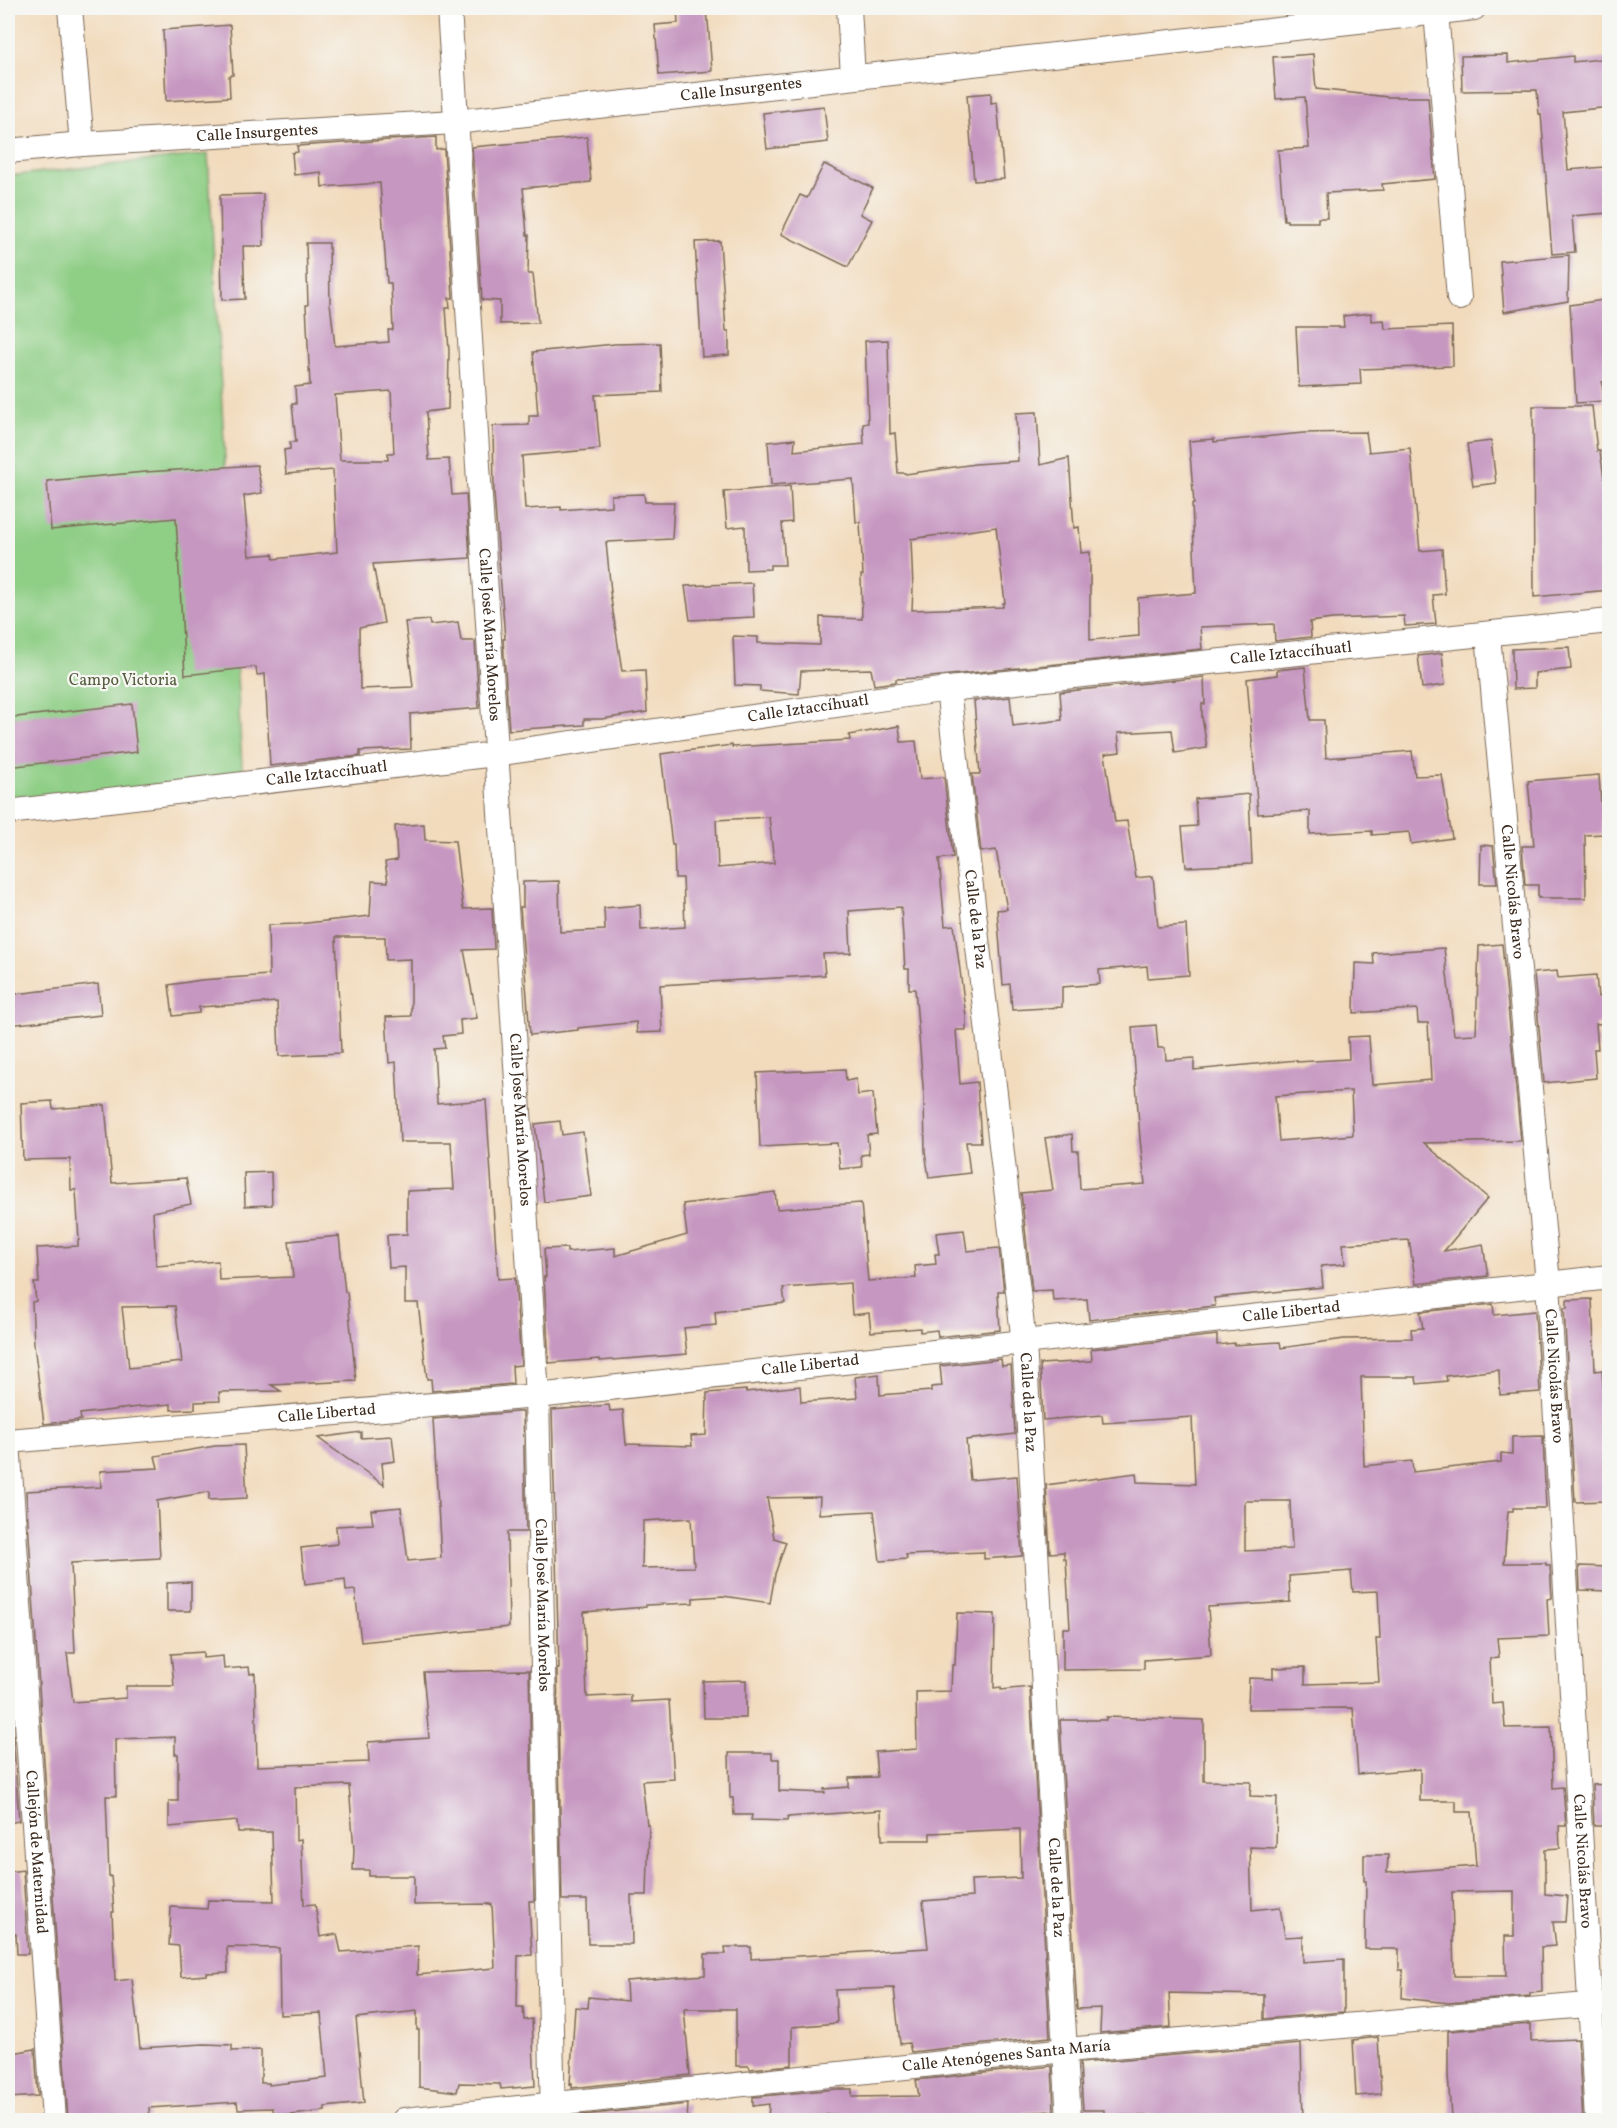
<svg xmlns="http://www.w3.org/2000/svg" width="1617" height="2128" font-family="Vollkorn,serif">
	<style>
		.green { fill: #8ece85; stroke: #647c52; stroke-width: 1.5 }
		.building { fill: #c697c1; fill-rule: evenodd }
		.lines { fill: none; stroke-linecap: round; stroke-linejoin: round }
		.street-casing { stroke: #7b6856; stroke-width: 26 }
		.street { stroke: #fff; stroke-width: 24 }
		.labels { text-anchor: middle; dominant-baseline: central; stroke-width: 4.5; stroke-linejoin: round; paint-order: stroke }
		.street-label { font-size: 16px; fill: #3b2a1e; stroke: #f6f6f2 }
		.park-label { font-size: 16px; fill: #545b3d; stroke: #f6f6f2 }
	</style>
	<rect width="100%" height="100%" fill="#f6f6f2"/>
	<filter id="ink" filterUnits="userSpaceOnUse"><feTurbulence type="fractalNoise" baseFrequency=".0167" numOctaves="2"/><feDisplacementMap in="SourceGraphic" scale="12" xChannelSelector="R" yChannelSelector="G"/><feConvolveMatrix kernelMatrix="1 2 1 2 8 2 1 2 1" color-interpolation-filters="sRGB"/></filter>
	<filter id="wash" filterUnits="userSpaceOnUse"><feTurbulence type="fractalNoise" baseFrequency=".008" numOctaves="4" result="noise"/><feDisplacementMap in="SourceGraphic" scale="24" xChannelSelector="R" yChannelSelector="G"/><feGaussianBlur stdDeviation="1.35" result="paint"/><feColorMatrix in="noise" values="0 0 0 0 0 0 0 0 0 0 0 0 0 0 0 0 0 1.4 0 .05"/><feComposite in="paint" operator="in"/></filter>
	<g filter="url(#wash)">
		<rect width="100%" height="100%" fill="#f2dbbd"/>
		<!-- green -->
		<path class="green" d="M208 154 243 784 8 812V176Z"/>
		<g id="blocks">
			<!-- building -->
			<g class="building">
				<path d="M677 8H699V11L706 10 707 21H708L712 71 659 75 655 25 678 23Z"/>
				<path d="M230 25 233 75 229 76 230 97 166 101 163 30Z"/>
				<path d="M1313 54 1316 89 1388 97H1428L1435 179 1382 184 1383 190 1326 193 1327 218H1318V222H1287V220H1284L1278 150 1309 148 1305 97 1276 99 1273 57Z"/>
				<path d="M1508 55V63L1573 56V62L1610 58V107L1563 112 1568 170 1604 167 1608 213 1572 216 1575 252 1552 254 1541 114H1539L1537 90 1462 91 1461 56Z"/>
				<path d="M991 93V103L997 102 1004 179 974 181 967 95Z"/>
				<path d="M824 106 828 142 767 149 763 113Z"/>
				<path d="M436 137V150L444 149 453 298H449L450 308H446L449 351 448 409 426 412 429 460 449 459 452 495 466 494 470 558 373 564 384 623 359 628 360 689 413 687 405 622 429 620 430 625 458 622 461 641H475L479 708 410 714 411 749 360 751V756L270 766 265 674 257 675 256 667 185 675 176 518 51 530 47 481 145 472 257 465 262 493 244 496 249 556 273 554 274 559 337 552 333 470 286 474 284 450 290 449V442H296L292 404H296L295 387 310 385 306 305H308L306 243H329L330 303 335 346 389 342 388 330H393L391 283H387L380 183 322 187 321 172 294 175 292 153 298 152 297 146ZM391 391 394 453H388V460H340L335 395Z"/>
				<path d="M587 137 591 182 523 188 527 235H529L528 274H533L538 323 500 324V301L482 300 472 147Z"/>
				<path d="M824 164 873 188 860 214 872 220 848 267 781 234 800 195 807 198Z"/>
				<path d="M263 194 264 246H243L245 299 222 300 220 195Z"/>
				<path d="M720 241 726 331H729V355L702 357 695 242Z"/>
				<path d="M1569 255 1568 301 1504 312 1500 261Z"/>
				<path d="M1610 299V381L1602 382 1604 401 1576 403 1570 305Z"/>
				<path d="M1371 313V321L1384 320 1385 329 1452 326 1453 366 1360 369 1361 384 1299 387 1296 327H1344L1343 316Z"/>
				<path d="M888 340 890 434 895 433 898 473H905L906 474 975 464 1018 461 1016 413 1037 412 1040 465 1069 458 1074 528 1079 527 1081 553 1090 552V640L1139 636 1138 598 1196 593 1192 504H1194L1189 441 1214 439V442L1303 433 1366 432 1369 452 1410 448 1420 551 1442 549 1445 594 1433 595 1436 624 1405 626 1404 616 1332 619 1310 622 1311 637 1275 641 1274 624 1200 627 1202 649 921 678 896 679V682L874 685 871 669 801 671 799 694 760 691V686L735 685 733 636 758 637V643L820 645V617L862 619 861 575H863L860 522H856L853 479 771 485 768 442 795 439 794 451 864 444 863 424 868 423 865 341ZM996 527 1005 603H1003V607L912 610 913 588 911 539Z"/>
				<path d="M660 343 662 392 595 395 600 449 522 456 525 509 561 507V510L611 506V495L644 494 645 502H674L672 539 606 542 611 592H610L622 671 645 670 647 712 602 719H584V725L509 730 503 639H505L494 493 493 426 529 425V416H538L533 352 615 344Z"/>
				<path d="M1533 406H1592L1597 451H1600L1604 478 1610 477V590L1534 597Z"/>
				<path d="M1491 441 1496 483 1473 486 1467 444Z"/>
				<path d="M790 486 792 522 782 523 785 565H770V569L746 570 745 526 727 528 724 492Z"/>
				<path d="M752 583 754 617 690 620 685 586Z"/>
				<path d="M1569 647 1571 669 1535 673V688L1513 689 1512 649Z"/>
				<path d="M1442 653 1445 685 1422 688 1418 656Z"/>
				<path d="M1305 667 1310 720H1324L1326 758 1412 751 1415 776 1442 775 1452 838 1411 844 1409 832 1372 835V831L1310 834V811L1258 814 1247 679 1277 675V670Z"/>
				<path d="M1204 677 1205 704H1202V717L1207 748 1175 753 1172 730 1118 733 1120 752 1105 754 1115 822 1127 821 1136 878 1153 876 1158 927 1186 925 1189 975 1148 978 1147 966 1099 970 1100 984 1062 987V1007L1012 1010 1010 984 1003 985 997 910 1007 909 996 850 981 852 972 774H980L974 701 1010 697 1013 726 1062 720 1060 692Z"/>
				<path d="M132 704 137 752 8 767V718Z"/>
				<path d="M899 726 901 742 916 741 920 779 944 777 953 857 939 859 945 926 954 925 966 1016V1030H956L960 1084 977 1082 981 1142H966L970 1173 929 1178 925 1151 924 1098 915 989H909V969H905L901 907 849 911 851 953 823 954 825 975 660 985 662 1032 637 1033 636 1022 578 1028V1030L530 1035 520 907H523V882L559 881 560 932 605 930 604 908 640 905 641 930 685 927 683 878H675L674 845H672L661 754 732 745V747L850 740 849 735ZM769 817 774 863 718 868 716 820Z"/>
				<path d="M1599 775 1603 834 1585 835 1586 898H1538V885H1525L1522 846H1534L1528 781Z"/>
				<path d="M1249 794 1252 864 1186 867 1182 827 1197 826 1195 799Z"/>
				<path d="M424 824 425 840 455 841 463 909 492 908 494 949 464 950 477 1018 460 1020 461 1034 443 1036 445 1048 434 1049 437 1104 486 1100 498 1279 515 1278 521 1365 512 1366 513 1384 432 1391 431 1379H427L418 1303H405V1267L389 1268 387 1235 407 1234V1191L454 1189 451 1142H400L396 1062 389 1063 386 1017 411 1016V959L386 960 385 937H336L341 1053 279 1056 277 1002 199 1007V1013L173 1016 169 985 201 980 269 975 268 925 298 924 370 916 372 881 388 882 385 862 397 860 395 826Z"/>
				<path d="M1481 845 1493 846 1497 884H1480Z"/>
				<path d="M1502 944 1521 1141 1424 1143 1488 1198 1444 1251 1483 1244 1488 1276 1416 1284 1409 1240 1343 1244 1345 1264 1321 1266 1323 1287 1214 1298 1215 1306 1089 1320 1087 1299 1053 1301 1052 1290 1032 1291 1021 1193 1053 1190 1045 1138 1072 1134 1073 1151H1078L1080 1189 1145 1184 1140 1139 1132 1027 1156 1025 1158 1048H1165L1166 1060 1194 1058V1070L1297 1060V1062L1349 1059 1348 1037 1369 1036 1372 1085 1431 1080 1428 1023H1418L1417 1009 1354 1013 1355 963 1374 964 1373 953 1444 948 1454 1035 1476 1034 1479 946ZM1351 1091 1353 1135 1279 1141 1275 1096Z"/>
				<path d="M1557 971 1558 978 1596 975 1598 997 1610 996V1023L1596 1024 1598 1049H1594L1596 1078 1544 1083 1534 973Z"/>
				<path d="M98 984 101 1015 8 1025V995Z"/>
				<path d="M845 1069 846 1081 856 1079 858 1095 873 1093 877 1134 867 1135 869 1154 861 1155 862 1167 840 1169 837 1143 760 1147 757 1073Z"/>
				<path d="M52 1101 53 1109 105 1105 112 1183 186 1178 191 1204 153 1212 156 1266 218 1261 219 1280 293 1277 289 1241 339 1236 345 1292H347L356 1381 271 1385 281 1391 219 1392 220 1401 195 1402V1409L171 1410V1404L139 1407 80 1414 81 1420 44 1424 34 1344 32 1302 36 1301 34 1283H39L37 1248 78 1246V1240H79L76 1190H71L70 1159 23 1160 21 1103ZM175 1306 182 1362 129 1368 122 1307Z"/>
				<path d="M560 1121 562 1135 583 1132 591 1196 544 1202 535 1124Z"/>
				<path d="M271 1172 272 1205 245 1206 244 1173Z"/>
				<path d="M775 1192 777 1209 861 1203 868 1281 916 1278 915 1266 936 1264 935 1254H939L936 1233 964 1230 967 1251 999 1248 1004 1291H998L1000 1330 938 1337 937 1330 920 1332V1328L871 1332 869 1313 852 1315 850 1283 783 1288 785 1303 715 1312 716 1325 684 1328 687 1354 600 1361V1359L549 1363 544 1277H546L544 1249 567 1248V1252L615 1248V1256L687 1235 683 1204Z"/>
				<path d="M1592 1299 1595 1371 1602 1370 1606 1429H1609V1501L1575 1502 1564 1308H1567V1300Z"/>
				<path d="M1493 1304 1494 1315 1535 1311 1540 1392 1500 1395 1499 1370 1446 1376 1447 1381 1417 1384 1416 1377H1361L1364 1466 1412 1461 1413 1472 1501 1462V1453L1512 1454V1437L1543 1436 1546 1508H1513V1511H1508L1504 1563H1546V1565H1550L1552 1598 1547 1599 1549 1636 1497 1638 1499 1657 1490 1658 1492 1704 1503 1703 1505 1728 1551 1727 1553 1788 1563 1787 1566 1826H1559L1560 1848 1545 1849V1894L1567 1896 1565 1922H1553L1556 1946 1541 1947 1542 1992 1530 1993V1996L1449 2003 1402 1998 1403 1970H1399V1949H1365L1366 1881H1364V1855H1388L1387 1873 1476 1866 1472 1812H1456V1801H1420V1769L1358 1774 1353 1708 1248 1709 1249 1678 1273 1679V1668L1305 1667V1684L1379 1682 1376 1639H1380L1378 1591 1353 1592 1351 1571 1289 1576 1290 1602 1208 1607 1211 1655 1144 1660V1669L1063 1670V1628H1070L1066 1559H1064V1552L1050 1553 1046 1485 1136 1473 1137 1482 1195 1484 1192 1417 1103 1423 1102 1415 1043 1420 1040 1364 1092 1361 1091 1349 1217 1335V1345L1234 1343V1345L1280 1342 1281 1348 1344 1339 1412 1338 1411 1329 1423 1328 1420 1312ZM1245 1501H1290L1292 1549 1245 1551ZM1514 1891V1936H1505L1506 1976H1454L1452 1892Z"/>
				<path d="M1001 1359 1002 1366 1011 1365 1015 1434 966 1440 970 1480 1017 1476 1022 1556 984 1559V1552L906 1555 907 1559 880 1561 874 1511 819 1514 820 1497 767 1498 774 1538 786 1542 775 1574 770 1603 723 1596 693 1598V1603L646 1605V1607L584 1612 587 1697 631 1695V1702L669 1700 674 1779 642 1781 647 1825H649L647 1895H631L632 1944H588L587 1900H562L557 1669H559L552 1410 609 1405 610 1411 623 1410 626 1444 692 1446 691 1436 706 1435 707 1393 746 1390V1392L800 1386 801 1402 857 1398 855 1377 879 1374 880 1395 931 1391V1387L942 1386 940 1366ZM691 1518 694 1567 642 1568 643 1521Z"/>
				<path d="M517 1412H523L526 1532H507L509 1627 361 1642 355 1590 346 1591 345 1579 305 1584 301 1548 337 1544 336 1526 373 1524 371 1510 401 1507 408 1561 441 1558 433 1419Z"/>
				<path d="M361 1432V1438L392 1436 395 1461 382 1463 384 1485 318 1438Z"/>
				<path d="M244 1445 247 1498 209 1500V1492L157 1501 160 1558 71 1563 75 1653H67L73 1702 126 1698V1686H174L171 1654 203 1652V1658L223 1656 224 1669 249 1667 250 1674 255 1673 257 1766 369 1762 368 1742 429 1738 423 1672 529 1670 534 1901H529L532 1955 518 1956 517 2007H523L524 2020 532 2019 535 2086 501 2089 500 2084 459 2083 457 2092 419 2087V2030H417V2011L356 2018 364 2103 325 2107V2111L274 2117 273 2108 238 2109 237 2102 149 2108 150 2118 127 2121H68L26 1491 101 1487 100 1471 158 1468 155 1456 215 1446ZM175 1737V1754H178V1801H169V1827L237 1821 238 1832H272L274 1901 208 1900 207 1909 171 1907 169 1945 179 1946 181 1977 207 1975V1973L228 1972 227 1947 279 1948 280 2015 321 2013 327 2078 269 2085V2083H261V2050L232 2051V2045L204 2044 140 2048 132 1979 115 1981 112 1912H114L111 1876H109L106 1796H116L115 1739ZM349 1785 354 1850 353 1870H369V1876H414V1905L492 1904 495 1968 417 1975 418 1946 341 1952 337 1934 320 1937 315 1904 304 1905 301 1839 296 1840 295 1787Z"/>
				<path d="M1579 1566 1610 1567V1591L1580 1590Z"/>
				<path d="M191 1582V1611H167V1583Z"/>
				<path d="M957 1613 995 1614 994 1688 1001 1687V1690L1030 1687 1050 2037 911 2052 909 2043 900 2044 894 1988 835 1990 837 2023 792 2027V2065L750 2069 749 2066H736V2009H684L690 2075 572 2088V2083L570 2084 575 2007 588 2008 589 1997 627 2001 626 1981 705 1975V1954H726L725 1947H751V1959L928 1948 923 1901 972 1897 971 1880 1021 1878 1020 1829 930 1833V1840H882L881 1810 788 1817 787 1821 751 1820 752 1815H734L733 1798H730L729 1753H772V1759H779V1791L825 1793 824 1789 849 1787V1778L877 1777 875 1752 917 1749 916 1692 951 1691 952 1665H955Z"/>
				<path d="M746 1680V1718H704L703 1681Z"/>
				<path d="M1106 1717 1204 1720V1781L1251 1782 1250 1796 1277 1797 1276 1848 1250 1847 1252 1910 1280 1907 1285 1937 1303 1936V1962L1344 1959V2012L1264 2019V1995L1169 1993 1171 2027 1100 2033 1101 2008 1077 2009 1060 1720H1106Z"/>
				<path d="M8 1718H12L19 1821 8 1823Z"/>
				<path d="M1610 1784V1826H1594L1592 1785Z"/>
				<path d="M23 1870 28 1954H17L16 1934 8 1935V1872Z"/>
				<path d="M1531 2024V2041L1578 2039 1583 2121H1513V2113L1451 2117 1448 2075V2031Z"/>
				<path d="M1378 2037 1381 2094 1356 2096 1353 2040Z"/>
				<path d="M1301 2044 1303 2121H1273V2116L1233 2121H1181V2117L1104 2115V2110H1083L1080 2063Z"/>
				<path d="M35 2049 38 2096 9 2098 8 2054Z"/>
				<path d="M1052 2066 1054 2111 1022 2113 1023 2121H885V2118L827 2114 828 2121H768L769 2104 753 2106V2097L836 2089H852V2097L919 2096 916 2080Z"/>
				<path d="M688 2104 687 2121H574V2116Z"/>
			</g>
		</g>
	</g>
	<g filter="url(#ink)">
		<use href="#blocks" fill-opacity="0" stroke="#7b6856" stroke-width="1.5"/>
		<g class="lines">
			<!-- street casing -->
			<g class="street-casing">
				<g id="street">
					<path d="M70 8 82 144"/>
					<path id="s1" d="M449 8 537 1396 553 2120"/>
					<path d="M849 8 853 77"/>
					<path d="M1436 11 1459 298"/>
					<path id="s2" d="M8 151 82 144 455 122 1474 8"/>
					<path id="s3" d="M1488 635 1548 1283 1597 2120"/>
					<path id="s4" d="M948 689 1024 1343 1069 2120"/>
					<path id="s5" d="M8 812 495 754 948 689 1610 621"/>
					<path id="s6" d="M8 1441 537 1396 1610 1277"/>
					<path id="s7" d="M8 1441 54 2120"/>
					<path id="s8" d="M404 2120 1066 2050 1610 2003"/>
				</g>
			</g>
			<!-- street -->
			<use href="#street" class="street"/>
		</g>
	</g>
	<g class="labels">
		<!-- street labels -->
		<g class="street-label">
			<text stroke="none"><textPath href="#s2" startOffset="736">Calle Insurgentes</textPath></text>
			<text stroke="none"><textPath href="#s2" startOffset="250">Calle Insurgentes</textPath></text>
			<text stroke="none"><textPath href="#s1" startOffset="628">Calle José María Morelos</textPath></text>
			<text stroke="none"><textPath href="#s5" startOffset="1293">Calle Iztaccíhuatl</textPath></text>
			<text stroke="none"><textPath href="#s5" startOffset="807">Calle Iztaccíhuatl</textPath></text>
			<text stroke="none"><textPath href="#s5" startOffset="321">Calle Iztaccíhuatl</textPath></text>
			<text stroke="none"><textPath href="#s3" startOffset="258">Calle Nicolás Bravo</textPath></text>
			<text stroke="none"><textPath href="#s4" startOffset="232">Calle de la Paz</textPath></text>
			<text stroke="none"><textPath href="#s1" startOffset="1114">Calle José María Morelos</textPath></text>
			<text stroke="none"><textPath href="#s6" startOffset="1290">Calle Libertad</textPath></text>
			<text stroke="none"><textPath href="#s6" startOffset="806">Calle Libertad</textPath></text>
			<text stroke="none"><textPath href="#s3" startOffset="744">Calle Nicolás Bravo</textPath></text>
			<text stroke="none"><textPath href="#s4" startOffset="718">Calle de la Paz</textPath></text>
			<text stroke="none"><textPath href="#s6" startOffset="320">Calle Libertad</textPath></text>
			<text stroke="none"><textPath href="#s1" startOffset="1600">Calle José María Morelos</textPath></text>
			<text stroke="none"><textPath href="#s7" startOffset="412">Callejón de Maternidad</textPath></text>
			<text stroke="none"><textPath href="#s3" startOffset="1230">Calle Nicolás Bravo</textPath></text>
			<text stroke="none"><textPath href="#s4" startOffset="1204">Calle de la Paz</textPath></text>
			<text stroke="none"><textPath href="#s8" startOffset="606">Calle Atenógenes Santa María</textPath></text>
		</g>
		<!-- park labels -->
		<g class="park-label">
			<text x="123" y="681">Campo Victoria</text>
		</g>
	</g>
	<!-- margin -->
	<rect width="1617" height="2128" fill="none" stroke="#f6f6f2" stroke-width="30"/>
</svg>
